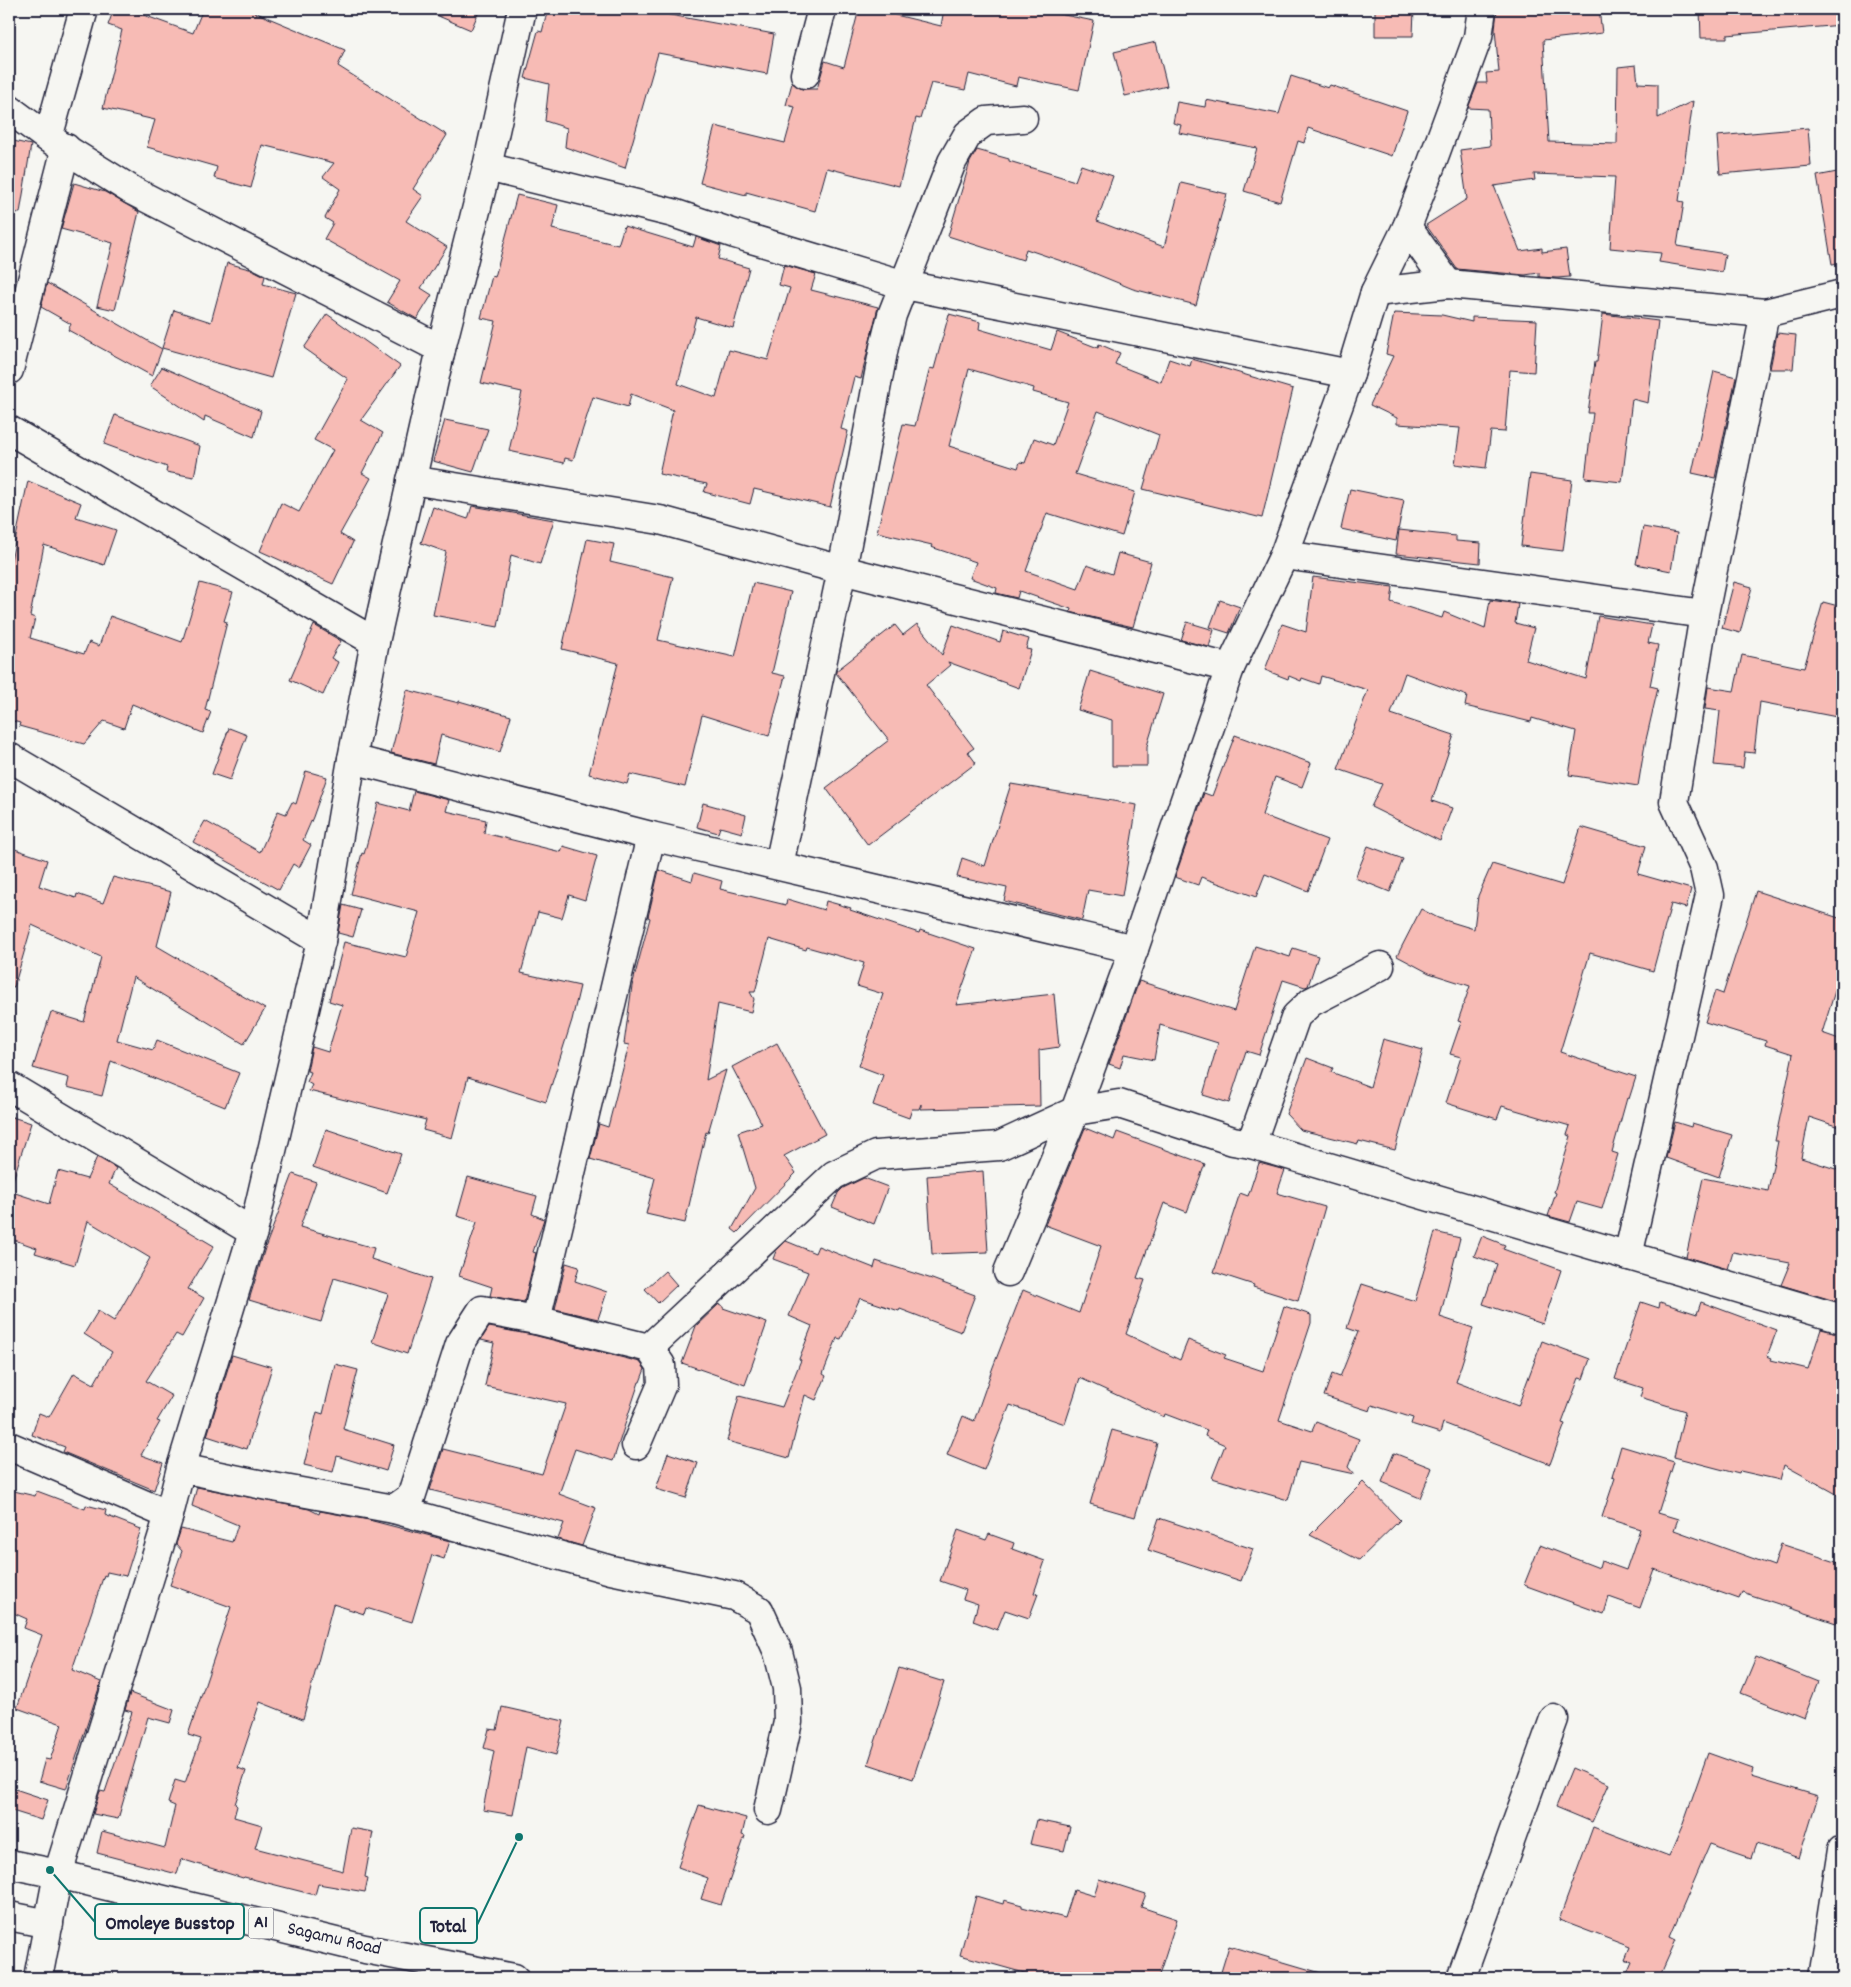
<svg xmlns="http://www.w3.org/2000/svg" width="1851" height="1987" font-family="Dekko,sans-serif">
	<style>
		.building { fill: #f7bbb5; stroke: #22223b; fill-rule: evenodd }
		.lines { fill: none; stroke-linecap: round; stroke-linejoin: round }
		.minor-casing { stroke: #22223b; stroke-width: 31 }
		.highway-casing { stroke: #22223b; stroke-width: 31 }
		.minor { stroke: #f6f6f2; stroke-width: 28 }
		.highway { stroke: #f6f6f2; stroke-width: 28 }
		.labels { text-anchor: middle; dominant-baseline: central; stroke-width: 5; stroke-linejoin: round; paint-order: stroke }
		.shield { fill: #f6f6f2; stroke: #626272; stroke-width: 1 }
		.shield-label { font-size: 18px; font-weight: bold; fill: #22223b }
		.street-label { font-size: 19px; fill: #22223b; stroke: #f6f6f2 }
		.leader { fill: none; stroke: #0f766e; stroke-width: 2 }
		.callout-dot { fill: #0f766e; stroke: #f6f6f2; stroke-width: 2 }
		.callout { fill: #f6f6f2; stroke: #0f766e; stroke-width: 2 }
		.callout-label { font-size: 20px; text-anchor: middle; font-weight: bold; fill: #22223b }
	</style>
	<rect width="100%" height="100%" fill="#f6f6f2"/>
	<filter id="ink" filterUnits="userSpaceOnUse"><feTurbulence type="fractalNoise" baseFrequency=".02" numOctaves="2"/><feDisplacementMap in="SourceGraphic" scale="10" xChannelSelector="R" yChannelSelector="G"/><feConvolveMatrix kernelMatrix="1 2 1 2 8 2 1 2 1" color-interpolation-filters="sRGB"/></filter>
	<g filter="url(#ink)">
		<!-- building -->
		<g class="building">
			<path d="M114 9H127L193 33 203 9H247L345 50 338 66 447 135 413 189 423 196 406 221 447 247 421 288 432 295 417 319 387 302 400 281 324 239 333 223 325 218 340 189 323 177 334 163 262 145 251 188 214 178 217 167 147 147 155 120 103 108 122 30 108 25Z"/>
			<path d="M422 9H480L471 30Z"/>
			<path d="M548 9H666L665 14 774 34 767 74 658 53 625 168 565 147 567 128 545 121 549 84 525 78 538 31 542 32Z"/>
			<path d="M859 9H871L941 26 944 9H1034L1094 21 1079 90 1018 77 1016 86 969 74 965 90 931 83 920 119 916 118 899 186 827 168 815 211 746 192V195L700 183 715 126 785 143 795 107 786 105 792 83 802 89H817L825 61 844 67Z"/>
			<path d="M1375 9H1414L1413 36H1375Z"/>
			<path d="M1497 9H1599L1602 33 1543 40 1549 142 1617 144 1618 67 1636 65 1638 83 1658 84V118L1693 101 1679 201 1684 202 1677 246 1725 254 1722 272 1659 262 1661 253 1610 248 1615 177 1534 174 1535 180 1494 186 1520 251 1542 248V252L1566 249 1570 277 1557 278 1539 277V273L1525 275 1457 269 1426 225 1467 199 1460 150 1490 146 1488 109 1468 108 1478 83H1487L1486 73 1499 72 1495 30Z"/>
			<path d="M1700 9H1842V25L1727 35V38H1701Z"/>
			<path d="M1156 42 1167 86 1125 96 1114 52Z"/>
			<path d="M1291 76 1328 88 1330 85 1407 111 1392 156 1308 128 1304 143 1298 141 1280 202 1244 191 1257 148 1179 133 1181 125 1173 123 1177 102 1205 107 1206 100 1279 114Z"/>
			<path d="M1808 128 1811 166 1720 174 1717 136Z"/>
			<path d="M9 140 31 145 20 213 9 212Z"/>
			<path d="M977 150 1009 159V161L1075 181 1081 165 1113 176 1097 221 1164 247 1181 183 1227 194 1196 305 1133 289 1079 267 1026 249 1023 260 948 236 970 162Z"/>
			<path d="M1842 171V263L1832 264 1817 176Z"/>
			<path d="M74 183 105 192 139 212 115 310 97 306 113 243 61 229Z"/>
			<path d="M517 195 558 205 552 229 618 245 624 226 693 247 696 237 721 246 718 259 749 268 733 328 696 317 678 384 716 398 729 350 768 360 790 288 779 285 784 265 816 274 811 290 878 307 861 379 854 377 841 429 848 431 830 507 754 489 750 504 704 492 707 484 659 474 673 410 631 394 628 407 593 397 573 460 565 458 564 463 509 451 522 392 481 383 496 321 481 318 492 276 495 277Z"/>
			<path d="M227 263 253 270 265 276 263 284 296 293 271 378 162 348 174 310 211 322Z"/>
			<path d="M47 283 162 349 152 376 68 330 71 324 41 307Z"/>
			<path d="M1394 313 1442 315 1472 322V317L1537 320 1534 372 1510 370 1505 432 1491 431 1486 468 1455 464 1460 428 1397 424V418L1370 405 1393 356 1386 354Z"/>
			<path d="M327 314 400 366 361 420 383 433 362 473 371 478 340 534 353 542 333 584 260 551 281 503 299 512 333 450 314 440 348 379 304 348Z"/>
			<path d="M949 314 980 322 979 329 1051 350 1057 332 1098 348 1099 344 1120 353 1115 364 1161 382 1169 359 1190 366 1192 359 1293 389 1262 518 1143 489 1159 435 1098 411 1075 474 1135 492 1122 536 1047 513 1026 571 1078 589 1087 565 1112 574 1118 553 1151 562 1133 627 1070 612 1071 609 1019 591 1017 598 996 593 997 588 970 578 976 562 931 547 932 545 877 532 903 424 915 426 930 368 934 369ZM969 369 1034 388 1033 392 1068 402 1053 445 1034 438 1025 463 1020 462 1018 468 949 446Z"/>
			<path d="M1603 314 1658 321 1648 403 1632 399 1622 482 1585 478 1593 413H1588L1595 362H1597Z"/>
			<path d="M1777 333 1796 335 1793 369H1770Z"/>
			<path d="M162 367 261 411 254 437 205 416 204 422 150 386Z"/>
			<path d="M1714 371 1736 377 1715 478 1692 473Z"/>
			<path d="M115 415 200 446 194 477 166 472 167 467 104 444Z"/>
			<path d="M445 420 488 429 473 472 433 461Z"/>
			<path d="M1530 474 1572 480 1563 551 1521 546Z"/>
			<path d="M28 481 81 503 76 517 116 530 104 565 44 545 30 616 35 618 30 638 84 654 89 642 99 646 110 616 182 642 200 583 233 592 224 621 227 622 205 710 211 712 203 733 132 704 124 728 104 721 84 744 19 726 20 723 9 720V570Z"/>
			<path d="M1350 489 1404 500 1396 541 1341 529Z"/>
			<path d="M472 506 554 520 540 564 511 555 498 627 433 615 446 552 421 543 433 507 468 519Z"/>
			<path d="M1643 527 1677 533 1671 571 1636 564Z"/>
			<path d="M1399 530 1456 536V541L1481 543 1480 563 1396 554Z"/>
			<path d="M587 539 614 544 610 562 673 577 658 640 735 657 753 583 791 592 772 673 785 676 769 736 702 715 685 787 630 774 627 784 589 774 618 663 562 649Z"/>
			<path d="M1313 577 1393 587 1391 602 1442 618 1444 612 1485 629 1490 600 1518 604 1515 623 1534 628 1526 660 1586 679 1598 616 1652 625 1648 643 1658 645 1650 686 1658 688 1645 744 1638 786 1569 775 1576 731 1532 718 1531 722 1465 706 1467 696 1405 673 1391 714 1454 735 1432 801 1452 808 1440 841 1371 807 1382 784 1338 769 1368 690 1321 676 1319 684 1302 678 1301 681 1289 676 1288 679 1265 670 1282 624 1306 632Z"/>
			<path d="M1734 582 1752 587 1740 633 1722 628Z"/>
			<path d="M1220 600 1240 607 1229 633 1210 627Z"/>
			<path d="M1823 602 1842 607V718L1760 702 1754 753 1745 752 1743 768 1714 765 1720 711 1705 709 1708 687 1734 691 1742 655 1804 668Z"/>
			<path d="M1187 622 1214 630 1209 647 1181 640Z"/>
			<path d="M917 624 942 655 953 625 1000 642 1003 631 1029 639 1026 649 1031 650 1019 688 948 662 950 665 926 685 974 748 968 752 976 763 868 845 826 788 889 740 836 673V671L895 625 903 635Z"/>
			<path d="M314 625 341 641 331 658 338 662 323 695 290 680Z"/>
			<path d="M1090 671 1163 694 1147 746V766H1112V720L1078 710Z"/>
			<path d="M407 690 459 703V701L511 716 500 752 441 735 434 764 391 753Z"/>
			<path d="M229 728 247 735 230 780 212 774Z"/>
			<path d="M1235 735 1311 763 1302 787 1275 777 1262 815 1327 840 1308 891 1265 874 1256 897 1201 877 1198 885 1175 877 1204 793 1212 796Z"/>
			<path d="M306 771 327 777 313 817 303 840 311 845 299 868 293 864 279 890 193 842 205 821 260 852 278 811 286 814 292 802 296 804Z"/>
			<path d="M1011 784 1137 805 1122 896 1088 890 1082 920 1004 901 1007 888 957 877 962 858 985 866Z"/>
			<path d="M414 791 449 800 446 811 486 820 484 833 561 852 563 846 597 856 585 900 569 895 562 918 538 912 521 973 580 986 572 1020 546 1102 468 1077 452 1138 423 1130 426 1120 309 1091 312 1085 307 1082 311 1072 307 1071 312 1047 328 1052 342 1005 329 1001 344 942 406 957 419 912 351 894 362 853 364 854 378 803 409 811Z"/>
			<path d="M703 803 746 815 742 833 720 827 718 833 697 827Z"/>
			<path d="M1581 827 1646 846 1638 874 1691 889 1686 908 1671 904 1653 971 1590 953 1560 1052 1636 1077 1629 1099 1627 1098 1612 1152 1618 1154 1602 1209 1577 1202 1570 1222 1548 1216 1556 1193 1554 1192 1571 1136 1567 1135 1570 1126 1502 1106 1497 1119 1446 1103 1461 1057 1450 1054 1461 1022 1458 1021 1470 986 1429 973 1397 956 1421 909 1438 918 1474 929 1478 896 1492 864 1562 885Z"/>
			<path d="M1368 846 1403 859 1390 892 1355 878Z"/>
			<path d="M9 847 47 860 39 886 76 898 77 894 103 903 113 877 171 892 157 946 265 1009 244 1044 133 977 117 1040 153 1050 157 1040 239 1073 225 1107 111 1061 102 1096 67 1087 69 1078 33 1068 51 1012 84 1022 101 957 32 925 14 987 9 986Z"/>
			<path d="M659 870 692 881 694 873 722 881 720 889 786 905 787 899 824 910 826 901 851 908 850 910 919 933 920 930 976 949 956 1005 1054 994 1059 1047 1039 1050 1040 1106 921 1109V1104L919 1109H912L909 1118 873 1105 883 1075 859 1066 883 994 857 986 864 963 807 947 806 950 769 939 755 992H750L754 999 751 1012 718 1004 706 1080 726 1070 708 1133 706 1132 685 1223 646 1214 655 1178 590 1159 599 1124 608 1127 629 1045 624 1044 632 986 650 918 648 917Z"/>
			<path d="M1756 891 1842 919V993L1835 991 1822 1033 1842 1040V1128L1809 1117 1801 1158 1842 1171V1303L1781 1285 1790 1263 1733 1252 1728 1269 1686 1257 1703 1178 1768 1191 1778 1141H1775L1793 1054 1765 1045 1766 1041 1705 1022 1715 991 1723 994Z"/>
			<path d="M343 905 361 910 353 937 338 933Z"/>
			<path d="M1255 946 1290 957 1293 948 1318 956 1308 986 1305 987 1283 980 1259 1055 1246 1051 1229 1103 1203 1095 1218 1043 1160 1025 1154 1060 1124 1054 1120 1068 1109 1064 1139 981 1234 1011Z"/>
			<path d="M1383 1039 1423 1050 1395 1150 1359 1141 1358 1144 1301 1130 1286 1114 1307 1058 1333 1068 1331 1072 1370 1087Z"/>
			<path d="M777 1043 825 1134 784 1156 796 1173 737 1233 732 1229 755 1188 738 1132 762 1124 732 1067Z"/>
			<path d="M9 1116 31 1123 13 1180H9Z"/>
			<path d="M1675 1122 1691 1127 1692 1123 1732 1135 1719 1177 1666 1158Z"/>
			<path d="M1085 1128 1114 1140 1117 1132 1205 1164 1187 1212 1164 1203 1137 1278 1145 1280 1126 1334 1180 1360 1188 1340 1226 1355 1224 1358 1263 1371 1284 1306 1311 1315V1323L1279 1420 1312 1431 1316 1422 1359 1439 1348 1467 1354 1474 1299 1462 1288 1500 1212 1478 1225 1445 1205 1436 1207 1430 1165 1414 1164 1417 1080 1378 1065 1424 1010 1405 984 1470 947 1455 963 1416 974 1421 993 1367 1023 1290 1079 1313 1101 1246 1045 1225Z"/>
			<path d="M326 1129 401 1154 387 1193 313 1167Z"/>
			<path d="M97 1157 116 1168 109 1184 214 1246 188 1289 204 1298 182 1337 176 1334 146 1381 172 1396 157 1421 160 1422 141 1455 163 1463 154 1490 63 1452 65 1447 32 1435 39 1413 49 1417 74 1373 94 1384 112 1352 84 1334 98 1311 114 1321 150 1258 88 1221 75 1265 35 1253 37 1248 9 1238V1191L49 1204 58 1171 87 1179Z"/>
			<path d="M1259 1163 1285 1170 1277 1193 1325 1207 1298 1301 1253 1287 1254 1285 1214 1272 1240 1193 1248 1196Z"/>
			<path d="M983 1171 988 1252 932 1254 927 1176Z"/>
			<path d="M293 1174 316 1182 300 1227 374 1248 371 1259 431 1279 407 1354 372 1342 388 1294 334 1278 321 1322 249 1300 265 1248Z"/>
			<path d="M468 1177 537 1196 532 1214 544 1219 533 1252 536 1253 524 1302 490 1296 492 1287 459 1276 477 1222 457 1216Z"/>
			<path d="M864 1178 888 1187 874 1224 832 1207 838 1193 843 1188Z"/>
			<path d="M1435 1232 1460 1238 1440 1317 1473 1328 1456 1382 1518 1406 1542 1341 1590 1359 1583 1379 1579 1378 1562 1423 1565 1424 1550 1464 1443 1423 1440 1433 1411 1424 1413 1418 1372 1405 1370 1411 1324 1396 1332 1374 1340 1377 1358 1332 1347 1328 1362 1284 1415 1301Z"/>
			<path d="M1482 1236 1505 1245 1503 1249 1561 1270 1543 1324 1483 1304 1497 1264 1474 1256Z"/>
			<path d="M786 1241 815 1253 818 1246 874 1268 876 1261 932 1279 975 1295 961 1332 900 1309 899 1311 860 1298 841 1339 837 1338 823 1374 826 1376 816 1400 805 1395 789 1458 727 1441 739 1396 782 1407 801 1360 799 1359 812 1326 789 1316 808 1272 773 1259 776 1251Z"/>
			<path d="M566 1263 579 1267 575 1281 607 1292 598 1319 555 1309Z"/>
			<path d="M665 1271 677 1285 658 1303 645 1289Z"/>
			<path d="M1641 1302 1659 1308 1660 1302 1697 1314 1701 1302 1777 1330 1767 1356 1772 1358 1771 1360 1808 1369 1821 1329 1842 1334V1497L1784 1465 1780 1480 1740 1471 1739 1474 1674 1457 1685 1411 1640 1397 1643 1388 1615 1379Z"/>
			<path d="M719 1304 723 1306V1308L767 1323 745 1385 682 1363 696 1326Z"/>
			<path d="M489 1327 533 1335 640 1362 645 1369 640 1382H639L613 1461 575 1449 559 1494 596 1508 582 1546 558 1539 564 1523 430 1490 443 1449 542 1474 566 1404 485 1386 494 1343 481 1340Z"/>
			<path d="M232 1355 272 1367 247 1449 207 1436Z"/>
			<path d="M335 1364 358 1370 343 1429 394 1445 386 1471 337 1456 333 1472 304 1465 317 1412 323 1414Z"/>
			<path d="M1112 1430 1157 1443 1135 1517 1090 1504Z"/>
			<path d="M1621 1446 1674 1462 1658 1513 1678 1519 1674 1530 1774 1566 1781 1544 1842 1564V1602L1836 1623 1742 1592 1739 1599 1654 1569 1640 1608 1609 1597 1604 1614 1524 1585 1540 1545 1599 1568 1601 1561 1626 1570 1640 1529 1602 1517 1615 1478 1612 1477Z"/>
			<path d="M668 1453 698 1463 686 1498 656 1489Z"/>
			<path d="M1394 1453 1432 1468 1420 1498 1382 1482Z"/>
			<path d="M1363 1482 1400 1520 1359 1560 1310 1535Z"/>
			<path d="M197 1487 309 1509 319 1514 320 1511 369 1520 450 1541 444 1559 432 1555 412 1622 366 1608 364 1614 333 1604 303 1719 260 1702 238 1768 246 1771 235 1804 237 1806 234 1817 262 1825 255 1848 343 1871 351 1828 373 1832 365 1877 368 1878 365 1892 318 1884 315 1895 244 1877 243 1878 181 1859 177 1874 97 1853 102 1831 165 1848 175 1806 168 1803 175 1780 185 1783 201 1739 188 1735 231 1607 170 1585 182 1551 176 1544 181 1529 232 1542 238 1525 192 1506Z"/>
			<path d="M14 1491 35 1496 37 1491 85 1509 86 1505 106 1510 105 1515 141 1529 126 1576 107 1572 106 1576 104 1575 72 1670 101 1682 66 1789 39 1781 45 1759 50 1760 62 1724 17 1708 42 1635 24 1628 27 1619 9 1611V1508Z"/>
			<path d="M1159 1518 1253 1549 1241 1581 1148 1550Z"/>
			<path d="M958 1530 986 1540 989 1534 1014 1543 1012 1549 1045 1561 1034 1593 1038 1594 1029 1618 1005 1610 997 1630 973 1621 978 1604 963 1599 966 1590 940 1581Z"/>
			<path d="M1756 1657 1818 1682 1804 1718 1741 1693Z"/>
			<path d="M899 1668 944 1682 913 1779 868 1764Z"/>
			<path d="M130 1693 174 1710 170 1723 148 1717 118 1819 93 1814 100 1791 105 1792 132 1712 125 1710Z"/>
			<path d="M502 1707 564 1721 556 1755 526 1747 513 1815 483 1810 494 1751 484 1748 489 1729 497 1730Z"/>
			<path d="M1708 1753 1753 1769 1751 1776 1818 1796 1799 1858 1756 1844 1751 1858 1710 1844 1670 1937 1676 1940 1659 1978H1625L1632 1962 1625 1959 1630 1947 1559 1920 1593 1827 1669 1856 1683 1824Z"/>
			<path d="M1572 1768 1609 1784 1592 1822 1556 1807Z"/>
			<path d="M9 1787 48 1800 41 1820 9 1810Z"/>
			<path d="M699 1805 746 1818 742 1835 745 1836 721 1905 701 1899 708 1878 678 1867Z"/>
			<path d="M1036 1820 1070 1827 1064 1851 1030 1844Z"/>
			<path d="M1099 1879 1146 1894 1141 1907 1177 1919 1158 1978H1026L1028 1974 960 1955 976 1896 1003 1904 1004 1900 1022 1905V1907L1065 1918 1074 1890 1094 1896Z"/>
			<path d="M1229 1946 1321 1973 1320 1978H1243L1221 1972Z"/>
		</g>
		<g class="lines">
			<!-- minor casing -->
			<g class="minor-casing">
				<g id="minor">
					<path d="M805 74 822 9"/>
					<path d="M9 109 48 138 133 191 441 349"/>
					<path d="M48 138 84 9"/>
					<path d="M487 167 673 213 735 234 905 285 1350 374"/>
					<path d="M1407 227 1448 284"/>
					<path d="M1375 292 1448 284 1765 313 1842 294"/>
					<path d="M9 370 66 148"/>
					<path d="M9 430 375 642"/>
					<path d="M411 480 660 520 842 570 1230 668"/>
					<path d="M1284 555 1704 614"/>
					<path d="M9 757 321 941"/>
					<path d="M352 759 651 836 1134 949"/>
					<path d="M779 865 842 570 884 347 892 315 952 162 968 134 986 121 1023 118"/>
					<path d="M9 1086 253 1232"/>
					<path d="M1251 1144 1296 1016 1311 1002 1380 966"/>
					<path d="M1628 1256 1710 895 1704 868 1674 802 1704 614 1765 313"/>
					<path d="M1008 1272 1075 1111 1134 949 1230 668 1284 555 1350 374 1375 292 1407 227 1431 165 1478 37 1482 9"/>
					<path d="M536 1320 651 836"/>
					<path d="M649 1348 834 1175 876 1155 999 1146 1075 1111 1119 1104 1233 1141 1251 1144 1842 1319"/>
					<path d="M9 1446 169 1515"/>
					<path d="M181 1468 268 1486 394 1509 611 1570 734 1596 759 1610 778 1652 787 1688 788 1722 768 1810"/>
					<path d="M394 1509 411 1497 460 1344 482 1310 536 1320 649 1348 661 1365 662 1384 636 1445"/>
					<path d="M9 1916 49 1924"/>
					<path d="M38 1978 58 1874 169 1515 181 1468 253 1232 321 941 352 759 375 642 441 349 487 167 522 9"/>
					<path d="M1461 1978 1554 1719"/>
					<path d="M1822 1978 1842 1850"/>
				</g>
			</g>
			<!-- highway casing -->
			<g class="highway-casing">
				<path id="highway" d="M9 1864 58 1874 365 1949 514 1978"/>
			</g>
			<!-- minor -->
			<use href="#minor" class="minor"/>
			<!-- highway -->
			<use href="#highway" class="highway"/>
		</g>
	</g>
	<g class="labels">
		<!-- shield labels -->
		<rect class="shield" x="248.5" y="1907.5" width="25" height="31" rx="4"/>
		<g class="shield-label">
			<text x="261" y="1923">A1</text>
		</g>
		<!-- street labels -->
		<g class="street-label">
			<text transform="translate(334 1940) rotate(13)">Sagamu Road</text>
		</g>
	</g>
	<!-- callouts -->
	<path class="leader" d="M50 1870L95 1922M519 1837L477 1925"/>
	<g class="callout-dot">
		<circle cx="50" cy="1870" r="5"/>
		<circle cx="519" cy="1837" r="5"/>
	</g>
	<g class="callout">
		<rect x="95" y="1904" width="149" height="35" rx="5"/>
		<rect x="420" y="1908" width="57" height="35" rx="5"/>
	</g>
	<g class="callout-label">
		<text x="170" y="1929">Omoleye Busstop</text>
		<text x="448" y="1932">Total</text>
	</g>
	<!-- margin -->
	<rect width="1851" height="1987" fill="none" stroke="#f6f6f2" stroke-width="30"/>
	<rect x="15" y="15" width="1821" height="1957" fill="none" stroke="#22223b" stroke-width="2" filter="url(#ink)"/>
</svg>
